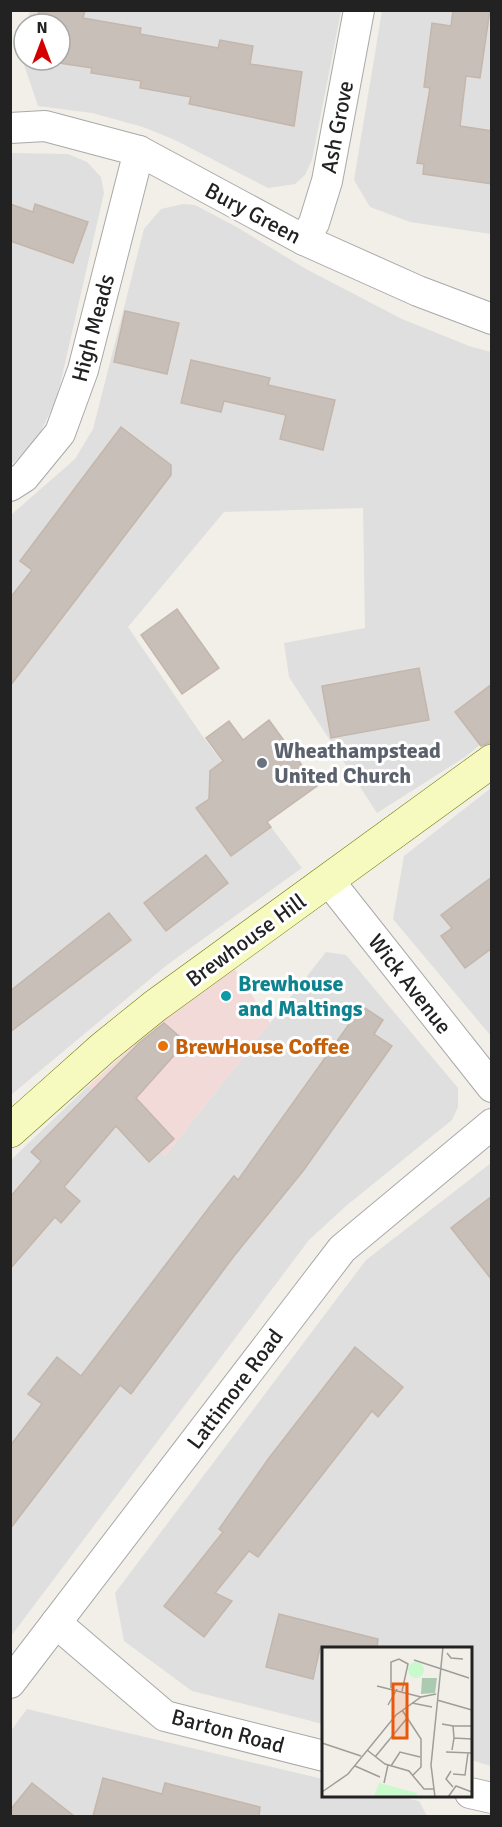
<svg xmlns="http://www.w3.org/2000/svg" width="502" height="1827" font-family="Signika,sans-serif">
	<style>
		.residential { fill: #e0dfdf }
		.commercial { fill: #f2dad9 }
		.building { fill: #c7bfb8; stroke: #c4b6ab; stroke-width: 1.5 }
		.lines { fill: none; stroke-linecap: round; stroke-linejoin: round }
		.street-casing { stroke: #a9a9a9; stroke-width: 32 }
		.secondary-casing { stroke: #707d05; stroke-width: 34 }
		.street { stroke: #fff; stroke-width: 30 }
		.secondary { stroke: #f7fabf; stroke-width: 33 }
		.worship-dot { fill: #6b7280; stroke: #fff; stroke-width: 2 }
		.culture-dot { fill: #0f9aa8; stroke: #fff; stroke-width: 2 }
		.food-dot { fill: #e8710a; stroke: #fff; stroke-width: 2 }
		.labels { text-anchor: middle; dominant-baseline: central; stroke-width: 6; stroke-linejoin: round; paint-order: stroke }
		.street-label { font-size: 22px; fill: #222; stroke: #fff }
		.worship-label { font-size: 22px; font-weight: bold; fill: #5b616d; stroke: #fff; text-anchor: start }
		.culture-label { font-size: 22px; font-weight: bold; fill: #0d838f; stroke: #fff; text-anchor: start }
		.food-label { font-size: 22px; font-weight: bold; fill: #c56008; stroke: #fff; text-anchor: start }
		.inset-road { fill: none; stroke: #9f9d99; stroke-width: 1.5 }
		.view { fill: #e8590c; fill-opacity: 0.15; stroke: #e8590c; stroke-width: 3 }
		.inset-edge { fill: none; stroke: #222; stroke-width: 3 }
	</style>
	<rect width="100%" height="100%" fill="#f2efe9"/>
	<!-- residential -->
	<g class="residential">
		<path d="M30 11H341L312 160 305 175 295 184 268 188 175 140 143 127 92 113 38 106 19 50 24 30V60H60V24H26Z"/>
		<path d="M382 11H491V234L410 222 370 207 354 180Z"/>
		<path d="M11 153 68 154 87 162 101 177 104 193 57 398 40 433 22 455 11 464Z"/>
		<path d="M183 204 195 205 235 226 306 269 402 319 469 346 491 352V736L465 757 377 813 289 677 284 643 365 628 363 508 224 512 128 627 201 734 302 868 167 965 11 1095V515L75 459 93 429 144 229 161 209Z"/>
		<path d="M491 788V1036L393 919 404 856Z"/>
		<path d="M326 952 346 955 458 1088V1107L452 1120 346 1206 309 1240 11 1636V1160L88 1086 165 1156Z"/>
		<path d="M491 1163V1766L471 1760 470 1648H324L323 1724 192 1691 124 1641 115 1593 366 1260Z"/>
		<path d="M27 1709 323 1779 324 1796H394L419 1801 427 1816H11L10 1732Z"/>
	</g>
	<!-- commercial -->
	<path class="commercial" d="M234 968 270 1023 165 1156 88 1086 173 1010Z"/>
	<!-- building -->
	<g class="building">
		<path d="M39 10H85L83 18 141 28 140 34 218 48 220 40 253 46 250 64 302 72 294 126 189 104 191 97 140 88 141 81 91 73 92 68 39 60H60V24H37Z"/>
		<path d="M453 10H490L480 78 466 76 460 126 492 131V184L423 174 424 164 417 163 430 88 424 87 432 23 451 26Z"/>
		<path d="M10 204 33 212 35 204 88 222 73 263 10 241Z"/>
		<path d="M125 311 179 323 167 374 114 362Z"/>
		<path d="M191 360 270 378 268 385 335 400 323 450 280 439 286 415 224 401 221 412 181 403Z"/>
		<path d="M121 427 171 465V475L10 686V598L32 570 20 561Z"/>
		<path d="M177 609 219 668 182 694 141 635Z"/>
		<path d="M419 668 429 720 331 738 322 686Z"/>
		<path d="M492 684V742L481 746 455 712Z"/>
		<path d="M269 720 317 786 267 822 271 827 231 856 196 808 209 799 210 771 223 761 206 738 229 721 243 740Z"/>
		<path d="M206 855 228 883 166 931 144 903Z"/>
		<path d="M492 877V948L465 968 441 936 452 928 441 915Z"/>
		<path d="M109 913 131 940 10 1032V991Z"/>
		<path d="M362 1006 383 1020 374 1034 392 1046 303 1171 234 1256 131 1394 120 1385 10 1529V1446L42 1404 28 1394 57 1357 81 1376 211 1205 234 1176 238 1180Z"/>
		<path d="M164 1023 186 1042 136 1098 174 1139 149 1162 116 1126 64 1187 80 1201 61 1223 55 1217 10 1269V1197L41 1161 31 1152 139 1043Z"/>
		<path d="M492 1196V1280L451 1228Z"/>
		<path d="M355 1347 403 1387 378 1417 372 1411 258 1557 249 1551 215 1593 232 1601 204 1637 164 1606 223 1532 219 1529 269 1458Z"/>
		<path d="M279 1614 378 1639 377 1648H320L313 1679 266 1667Z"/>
		<path d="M103 1778 162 1794 165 1783 260 1807 259 1816H93Z"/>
		<path d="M32 1783 74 1816H10V1810Z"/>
	</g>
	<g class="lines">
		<!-- street casing -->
		<g class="street-casing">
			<g id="street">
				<path d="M10 128 45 126 139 151 304 240 418 291 492 319"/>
				<path d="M304 240 314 223 327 181 359 10"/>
				<path d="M10 486 24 477 60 433 83 370 139 151"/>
				<path d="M329 881 492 1087"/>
				<path d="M56 1623 165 1716 324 1756"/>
				<path d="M10 1683 342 1249 492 1124"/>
				<path d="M470 1793 492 1798"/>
			</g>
		</g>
		<!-- secondary casing -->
		<g class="secondary-casing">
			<path id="secondary" d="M10 1131 103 1048 155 1006 492 761"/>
		</g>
		<!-- street -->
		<use href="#street" class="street"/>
		<!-- secondary -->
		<use href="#secondary" class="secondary"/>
	</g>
	<!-- markers -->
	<circle class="worship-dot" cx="262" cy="763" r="6"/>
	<circle class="culture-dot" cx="226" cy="996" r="6"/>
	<circle class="food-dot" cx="163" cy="1046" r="6"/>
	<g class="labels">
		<!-- street labels -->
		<g class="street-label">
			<text transform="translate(337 127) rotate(-79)">Ash Grove</text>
			<text transform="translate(253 213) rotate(28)">Bury Green</text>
			<text transform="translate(93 328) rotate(-75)">High Meads</text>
			<text transform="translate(246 940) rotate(-36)">Brewhouse Hill</text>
			<text transform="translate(410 984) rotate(52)">Wick Avenue</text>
			<text transform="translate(235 1389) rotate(-53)">Lattimore Road</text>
			<text transform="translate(228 1731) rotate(15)">Barton Road</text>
		</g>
		<!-- worship labels -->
		<g class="worship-label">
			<text x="274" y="750">Wheathampstead<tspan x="274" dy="25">United Church</tspan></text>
		</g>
		<!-- culture labels -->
		<g class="culture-label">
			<text x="238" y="983">Brewhouse<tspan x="238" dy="25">and Maltings</tspan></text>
		</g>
		<!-- food labels -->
		<g class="food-label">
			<text x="175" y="1046">BrewHouse Coffee</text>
		</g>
	</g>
	<!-- overview -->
	<g transform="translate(322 1647)">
		<rect width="150" height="150" fill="#f2efe9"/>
		<path d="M100 31H115L113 46 99 47Z" fill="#aacbaf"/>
		<path d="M86 23a8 8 0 1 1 16 0a8 8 0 1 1-16 0ZM57 136 95 146 94 150H52Z" fill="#c8facc"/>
		<path class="inset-road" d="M125 6 129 11 141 12M92 13 147 31M55 39 99 50M69 41V15L77 12 86 17 80 44M115 53 150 63M90 56 110 60M66 58 75 42M80 63 99 92V120L91 128M120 77 131 79 132 91M131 79H150M0 96 39 109M45 103 63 117 87 124 102 142H112M130 103 132 91 150 92M124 105 150 106M53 110 86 70M33 119 58 130M69 119 78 105 98 110M129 124 124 132 131 140M131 127 143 128 146 106M62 136 66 118M0 145 26 127 74 68 99 50 114 47M113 150 109 118 121 0M126 150 134 139 150 145"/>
		<path class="view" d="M71 37H85V91H71Z"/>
		<rect width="150" height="150" class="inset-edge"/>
	</g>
	<!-- border -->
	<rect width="502" height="1827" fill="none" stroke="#222222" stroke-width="24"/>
	<!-- north arrow -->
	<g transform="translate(42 42)"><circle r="28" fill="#ffffff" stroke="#a7a7a7" stroke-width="1.5"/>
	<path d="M0-4.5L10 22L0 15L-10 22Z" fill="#d40000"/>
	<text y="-9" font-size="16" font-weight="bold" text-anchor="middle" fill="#222222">N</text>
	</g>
</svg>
